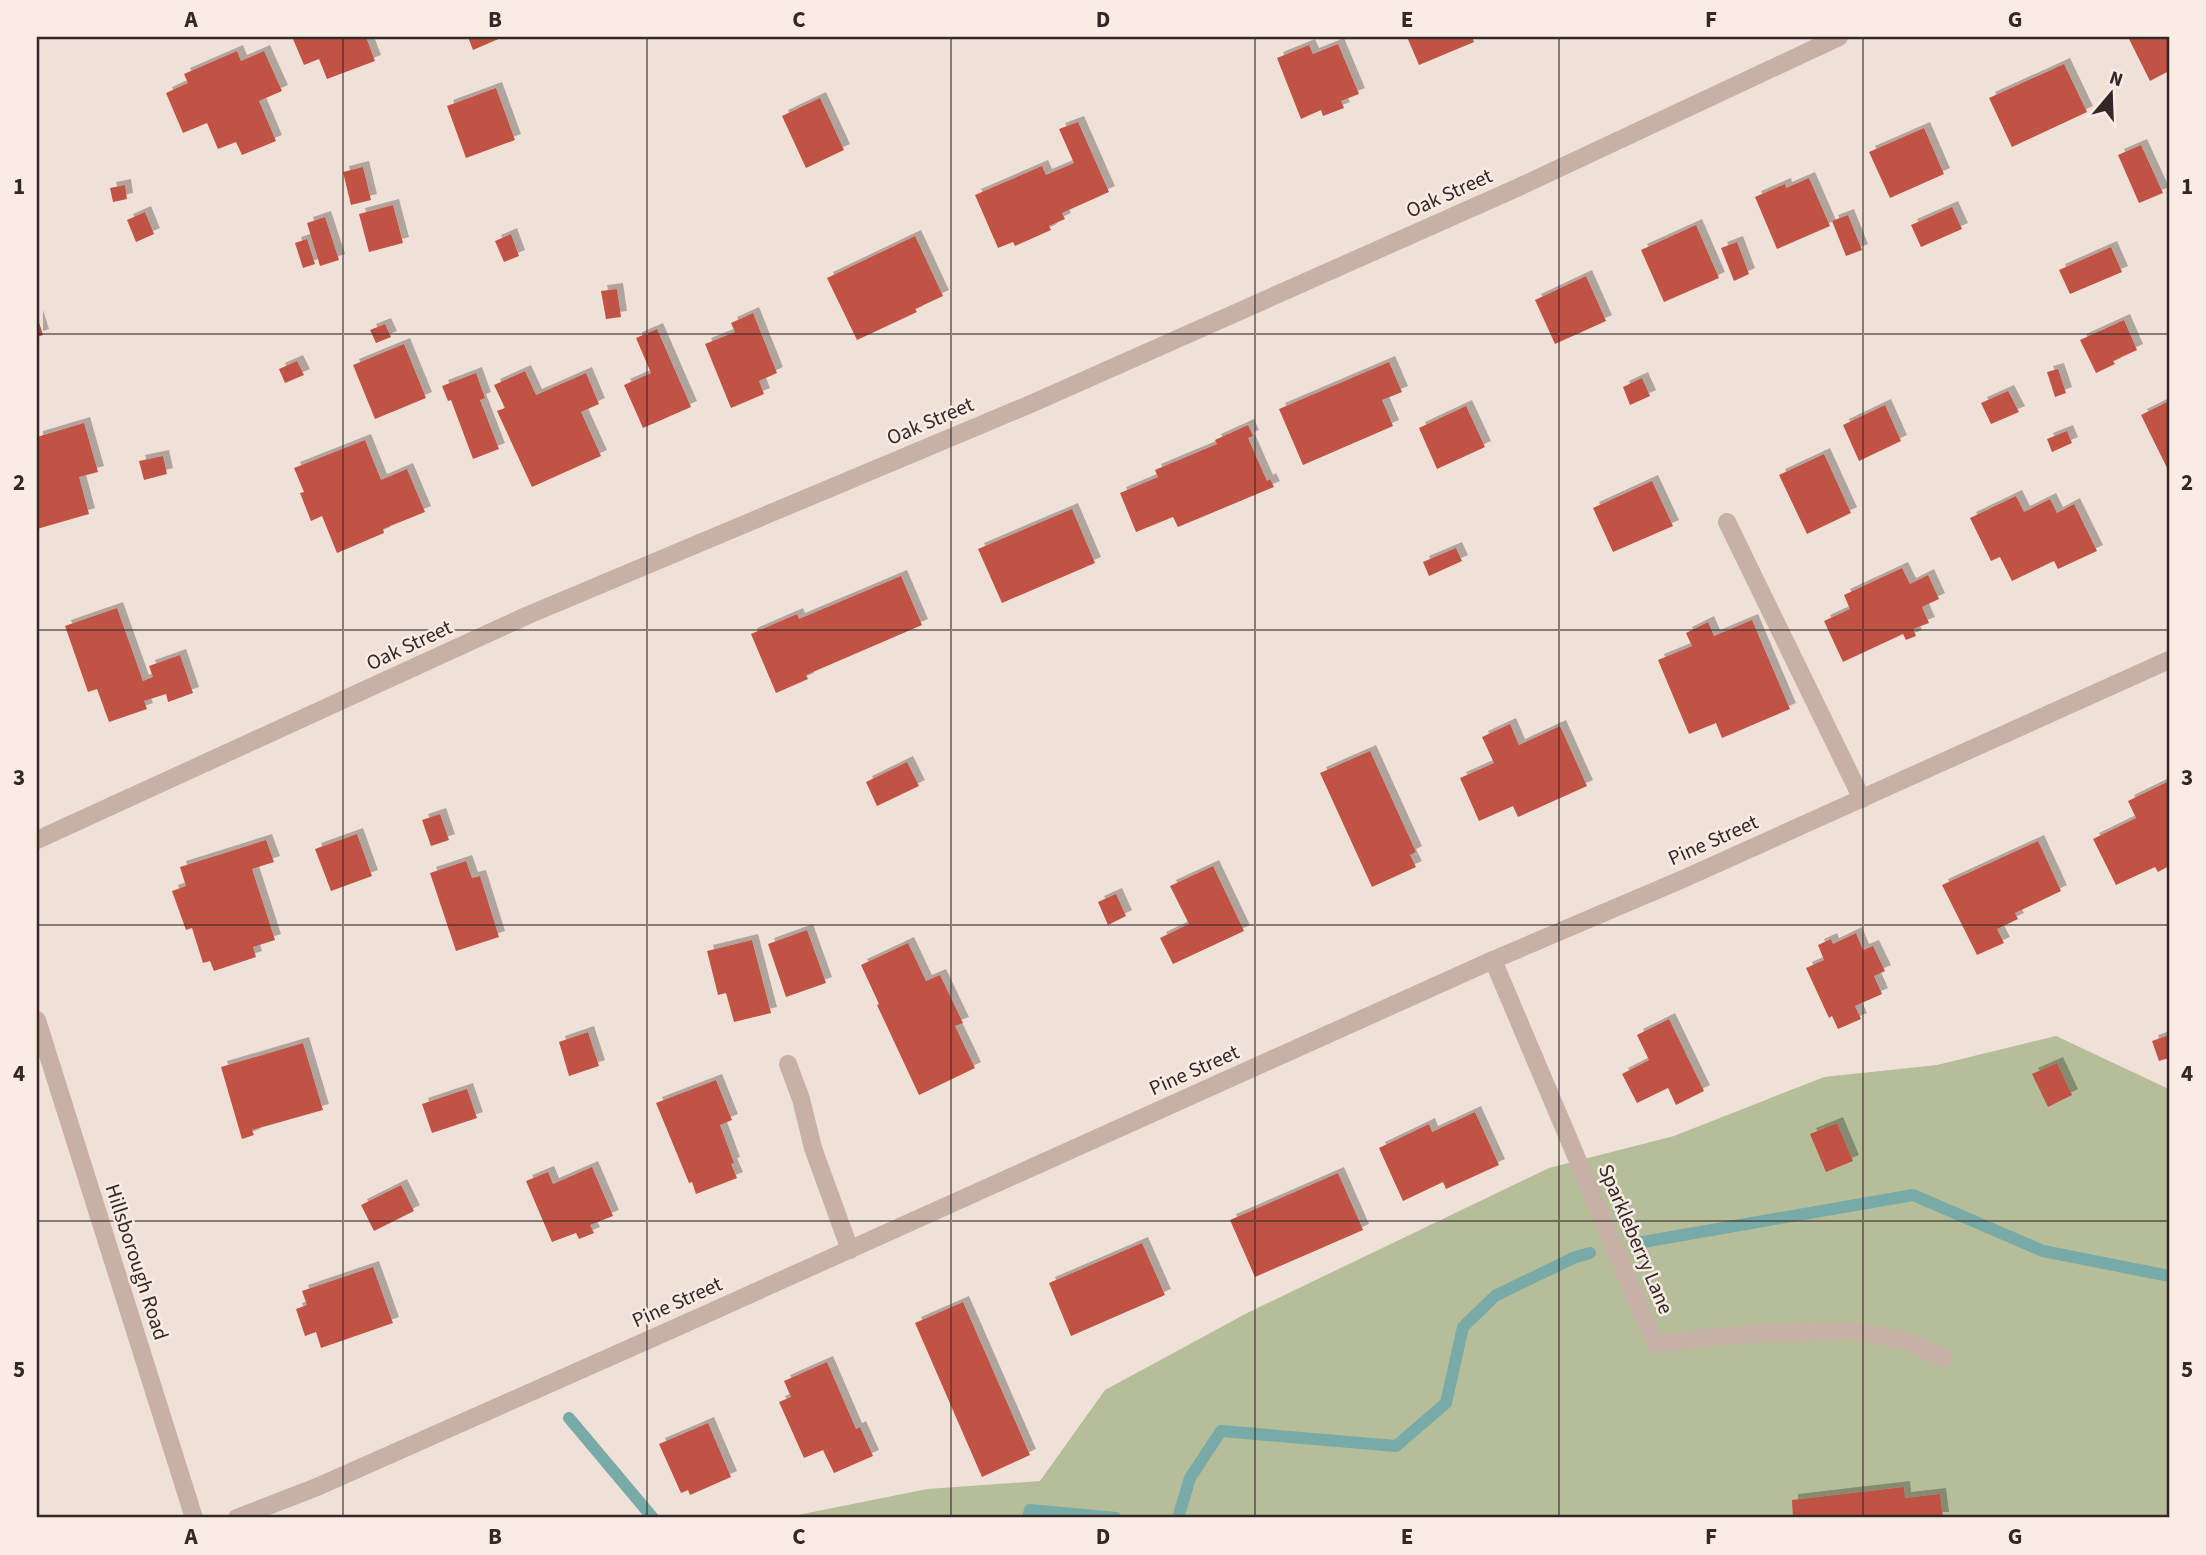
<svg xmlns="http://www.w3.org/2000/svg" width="2206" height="1555" font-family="'Source Sans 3',sans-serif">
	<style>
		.green { fill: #b6be99 }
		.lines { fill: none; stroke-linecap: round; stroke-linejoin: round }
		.stream { stroke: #78aba7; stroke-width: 12 }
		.building { fill: #c15345; filter: url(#shadow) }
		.minor { stroke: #c7b0a5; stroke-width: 18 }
		.grid { fill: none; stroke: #332826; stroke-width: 2; stroke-opacity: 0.55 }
		.labels { text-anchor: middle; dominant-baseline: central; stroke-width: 5; stroke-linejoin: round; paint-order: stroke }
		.street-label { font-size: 21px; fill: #332826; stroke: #f8ece4 }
		.neatline { fill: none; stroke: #332826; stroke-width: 2.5 }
		.grid-label { font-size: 23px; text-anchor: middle; font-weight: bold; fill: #332826 }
	</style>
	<defs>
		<filter id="shadow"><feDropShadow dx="6" dy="-6" stdDeviation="0" flood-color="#0004"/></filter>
	</defs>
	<rect width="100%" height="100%" fill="#f0e1d8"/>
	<!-- green -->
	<path class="green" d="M2056 1036 2169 1089V1518H783L927 1489 1040 1481 1105 1390 1249 1312 1549 1168 1674 1136 1824 1077 1937 1065Z"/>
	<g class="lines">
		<!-- stream -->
		<g class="stream">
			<path d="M1637 1243 1913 1195 2043 1251 2169 1276"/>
			<path d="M569 1418 653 1518"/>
			<path d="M1028 1518 1030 1510 1116 1518"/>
			<path d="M1178 1518 1190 1478 1221 1431 1396 1446 1446 1403 1463 1327 1495 1296 1573 1258 1590 1253"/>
		</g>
	</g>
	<!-- building -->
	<g class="building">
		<path d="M298 37H366L375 61 327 79 319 59 304 65 293 39Z"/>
		<path d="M468 37H503L473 50Z"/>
		<path d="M1407 37H1472L1474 42 1419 65Z"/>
		<path d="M2128 37H2169V71L2150 81Z"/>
		<path d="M1338 44 1359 94 1341 101 1344 108 1323 116 1321 110 1301 119 1277 58 1309 45 1313 54Z"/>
		<path d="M237 51 241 61 264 51 282 91 259 101 276 141 242 155 236 142 218 149 207 123 183 133 166 93 188 83 184 74Z"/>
		<path d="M2064 64 2087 112 2012 147 1989 98Z"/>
		<path d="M496 88 515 140 466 158 447 106Z"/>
		<path d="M820 98 844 150 806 168 782 116Z"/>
		<path d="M1078 122 1109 192 1062 213 1065 219 1049 226 1051 230 1015 246 1013 242 998 248 975 195 1042 166 1046 175 1074 163 1059 129Z"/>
		<path d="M1924 128 1944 174 1890 198 1869 152Z"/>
		<path d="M2141 145 2163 193 2139 203 2118 155Z"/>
		<path d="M363 167 371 200 351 205 343 172Z"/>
		<path d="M1809 178 1830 226 1777 249 1755 197 1785 184 1786 188Z"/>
		<path d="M125 185 127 199 113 202 110 188Z"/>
		<path d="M393 205 403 243 369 252 359 214Z"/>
		<path d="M1952 207 1962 229 1921 247 1911 225Z"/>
		<path d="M145 212 154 234 136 242 127 220Z"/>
		<path d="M1848 215 1862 250 1846 256 1832 221Z"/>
		<path d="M325 217 339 260 320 266 307 223Z"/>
		<path d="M1696 225 1719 278 1664 302 1641 250Z"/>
		<path d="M511 234 519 256 504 262 495 241Z"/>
		<path d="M915 236 943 296 915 309 917 312 857 340 827 278Z"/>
		<path d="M307 239 315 264 303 268 295 243Z"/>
		<path d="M1737 242 1749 274 1734 281 1721 248Z"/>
		<path d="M2111 247 2122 272 2070 294 2059 270Z"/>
		<path d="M1586 276 1606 321 1555 344 1535 300Z"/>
		<path d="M617 289 621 317 606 319 601 291Z"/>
		<path d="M753 313 777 373 759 381 764 394 731 408 705 344 735 332 731 323Z"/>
		<path d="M37 316 43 335 37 337Z"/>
		<path d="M2124 320 2137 350 2113 361 2115 364 2096 373 2080 340Z"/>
		<path d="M385 324 391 337 376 343 370 330Z"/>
		<path d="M657 329 691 407 643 428 624 385 651 373 636 338Z"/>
		<path d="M404 344 426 398 375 419 353 365Z"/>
		<path d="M297 361 304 375 285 383 279 369Z"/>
		<path d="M1389 362 1402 392 1382 400 1393 426 1303 465 1279 409Z"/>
		<path d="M2058 369 2066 393 2055 397 2047 372Z"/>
		<path d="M525 371 536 395 586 373 599 404 581 412 601 456 532 487 497 411 505 408 494 385Z"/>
		<path d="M476 373 485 398 480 400 499 449 473 459 451 400 448 401 442 386Z"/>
		<path d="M1642 378 1650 396 1630 405 1623 387Z"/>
		<path d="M2008 391 2019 412 1991 424 1981 403Z"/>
		<path d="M2169 401V472L2141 415Z"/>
		<path d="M1885 405 1901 441 1859 461 1843 425Z"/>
		<path d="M1466 406 1485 447 1437 469 1419 428Z"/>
		<path d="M84 423 98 472 79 477 89 514 37 529V437Z"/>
		<path d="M1248 425 1253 436 1248 438 1267 481 1270 479 1274 487 1178 527 1173 517 1136 532 1120 493 1158 477 1155 470 1217 444 1215 440Z"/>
		<path d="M2067 431 2072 443 2052 452 2047 439Z"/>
		<path d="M365 440 381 480 407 469 425 512 383 529 384 533 337 553 322 516 311 521 300 493 304 492 294 468Z"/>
		<path d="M1824 454 1851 513 1807 534 1779 475Z"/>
		<path d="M163 456 167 474 144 480 139 461Z"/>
		<path d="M1652 481 1673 526 1613 552 1593 508Z"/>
		<path d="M2016 496 2024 512 2050 499 2057 513 2074 504 2097 551 2058 569 2054 561 2012 581 2000 557 1991 561 1970 518Z"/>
		<path d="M1072 509 1095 563 1002 603 978 549Z"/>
		<path d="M1456 548 1462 561 1429 576 1423 562Z"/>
		<path d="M1902 568 1910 584 1928 575 1939 599 1922 607 1929 623 1913 629 1916 636 1906 640 1903 634 1843 662 1824 621 1850 609 1844 595Z"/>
		<path d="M901 576 922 625 806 675 808 679 776 693 751 634 797 614 799 619Z"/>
		<path d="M117 608 143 681 153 677 149 666 180 655 193 693 168 702 166 694 144 701 147 709 109 722 97 689 88 692 65 626Z"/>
		<path d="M1752 620 1790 709 1722 738 1716 723 1689 734 1658 660 1692 646 1686 633 1708 622 1714 636Z"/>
		<path d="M1510 724 1519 745 1560 726 1587 786 1518 817 1513 806 1479 821 1460 778 1494 763 1482 737Z"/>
		<path d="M1370 751 1416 852 1410 855 1416 867 1372 887 1320 773Z"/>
		<path d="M907 762 919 786 877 806 866 782Z"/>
		<path d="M2169 781V866L2158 872 2155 867 2116 885 2093 839 2136 818 2128 801Z"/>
		<path d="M440 814 449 840 431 846 422 820Z"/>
		<path d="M357 834 372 876 331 891 315 849Z"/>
		<path d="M266 840 274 862 252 869 275 940 253 947 256 957 214 971 210 961 203 963 192 928 186 930 172 891 186 886 180 867Z"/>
		<path d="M2038 841 2061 891 2015 913 2018 919 1997 929 2004 943 1977 955 1942 885Z"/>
		<path d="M466 861 472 878 480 876 499 937 456 951 430 873Z"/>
		<path d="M1213 866 1244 931 1173 964 1160 938 1189 924 1170 886Z"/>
		<path d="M1116 894 1126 916 1108 925 1098 902Z"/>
		<path d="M807 930 826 983 786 997 768 944Z"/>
		<path d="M1856 933 1863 950 1873 946 1885 971 1874 976 1882 994 1855 1006 1861 1019 1838 1029 1832 1016 1829 1018 1806 968 1824 960 1818 945 1831 939 1833 944Z"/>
		<path d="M752 940 771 1013 734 1022 726 993 718 995 707 951Z"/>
		<path d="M908 943 926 981 940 975 963 1023 955 1026 975 1068 919 1095 877 1005 879 1004 861 965Z"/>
		<path d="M1669 1019 1704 1091 1676 1105 1668 1088 1637 1103 1622 1074 1649 1060 1637 1035Z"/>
		<path d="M588 1032 599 1066 569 1076 559 1042Z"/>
		<path d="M2169 1035V1058L2159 1061 2152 1041Z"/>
		<path d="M303 1043 323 1110 252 1130 254 1135 242 1139 221 1067Z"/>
		<path d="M2057 1063 2072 1095 2048 1107 2032 1074Z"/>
		<path d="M716 1080 732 1120 720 1125 734 1163 731 1164 737 1178 696 1194 692 1182 689 1183 656 1103Z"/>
		<path d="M467 1089 477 1118 432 1133 422 1104Z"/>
		<path d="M1475 1112 1499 1165 1446 1189 1443 1182 1403 1201 1379 1148 1429 1124 1432 1132Z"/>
		<path d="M1837 1123 1853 1161 1826 1172 1810 1134Z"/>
		<path d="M592 1167 613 1216 590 1225 594 1233 579 1239 576 1233 552 1242 526 1181 548 1172 553 1184Z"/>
		<path d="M1338 1173 1363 1230 1255 1277 1230 1220Z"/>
		<path d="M401 1185 414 1211 374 1231 361 1205Z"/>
		<path d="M1142 1243 1165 1295 1071 1336 1049 1283Z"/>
		<path d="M373 1267 393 1323 321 1348 316 1332 305 1336 296 1309 307 1305 302 1291Z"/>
		<path d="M963 1302 1030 1455 982 1477 915 1323Z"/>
		<path d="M827 1362 856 1429 860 1427 873 1456 834 1473 823 1450 804 1458 779 1402 791 1397 784 1381Z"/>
		<path d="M708 1423 731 1477 690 1495 688 1490 681 1493 659 1444Z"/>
		<path d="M1904 1487 1905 1498 1940 1494 1943 1518H1793L1792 1500Z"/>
	</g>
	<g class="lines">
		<!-- minor -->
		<g class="minor">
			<path d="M1727 522 1862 799"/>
			<path d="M37 840 526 616 1033 403 1519 187 1839 37"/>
			<path d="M1493 960 1655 1343 1761 1333 1854 1331 1907 1341 1943 1358"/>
			<path d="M37 1020 194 1518"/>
			<path d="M788 1064 801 1099 813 1148 850 1250"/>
			<path d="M237 1518 317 1487 673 1329 1493 960 1683 879 2169 660"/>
		</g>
	</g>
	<!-- grid -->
	<path class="grid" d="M343 37V1518M647 37V1518M951 37V1518M1255 37V1518M1559 37V1518M1863 37V1518M37 334H2169M37 630H2169M37 925H2169M37 1221H2169"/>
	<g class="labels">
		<!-- street labels -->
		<g class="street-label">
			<text transform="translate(1449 193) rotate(-24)">Oak Street</text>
			<text transform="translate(930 421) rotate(-23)">Oak Street</text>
			<text transform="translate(409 645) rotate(-25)">Oak Street</text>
			<text transform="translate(1713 840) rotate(-24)">Pine Street</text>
			<text transform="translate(1194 1070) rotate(-24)">Pine Street</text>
			<text transform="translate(1636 1239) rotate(67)">Sparkleberry Lane</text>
			<text transform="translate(137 1262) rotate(72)">Hillsborough Road</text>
			<text transform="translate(677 1302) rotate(-24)">Pine Street</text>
		</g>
	</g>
	<!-- border -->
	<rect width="2206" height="1555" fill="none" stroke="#f8ece4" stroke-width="77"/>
	<!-- north arrow -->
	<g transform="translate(2111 94) rotate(19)" stroke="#f8ece4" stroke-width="5" paint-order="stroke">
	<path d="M0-5L12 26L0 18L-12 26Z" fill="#332826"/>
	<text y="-10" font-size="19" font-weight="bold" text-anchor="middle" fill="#332826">N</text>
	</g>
	<rect x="38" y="38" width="2130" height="1478" class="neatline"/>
	<g class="grid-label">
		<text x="191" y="27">A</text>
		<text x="495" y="27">B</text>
		<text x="799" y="27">C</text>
		<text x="1103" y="27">D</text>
		<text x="1407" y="27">E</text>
		<text x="1711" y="27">F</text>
		<text x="2015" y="27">G</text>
		<text x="19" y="194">1</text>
		<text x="2187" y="194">1</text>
		<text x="19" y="490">2</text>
		<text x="2187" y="490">2</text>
		<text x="19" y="785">3</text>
		<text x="2187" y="785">3</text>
		<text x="19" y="1081">4</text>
		<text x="2187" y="1081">4</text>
		<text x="19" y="1377">5</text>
		<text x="2187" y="1377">5</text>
		<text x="191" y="1544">A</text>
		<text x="495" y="1544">B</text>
		<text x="799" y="1544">C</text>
		<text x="1103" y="1544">D</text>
		<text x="1407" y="1544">E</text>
		<text x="1711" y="1544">F</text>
		<text x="2015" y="1544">G</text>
	</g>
</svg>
